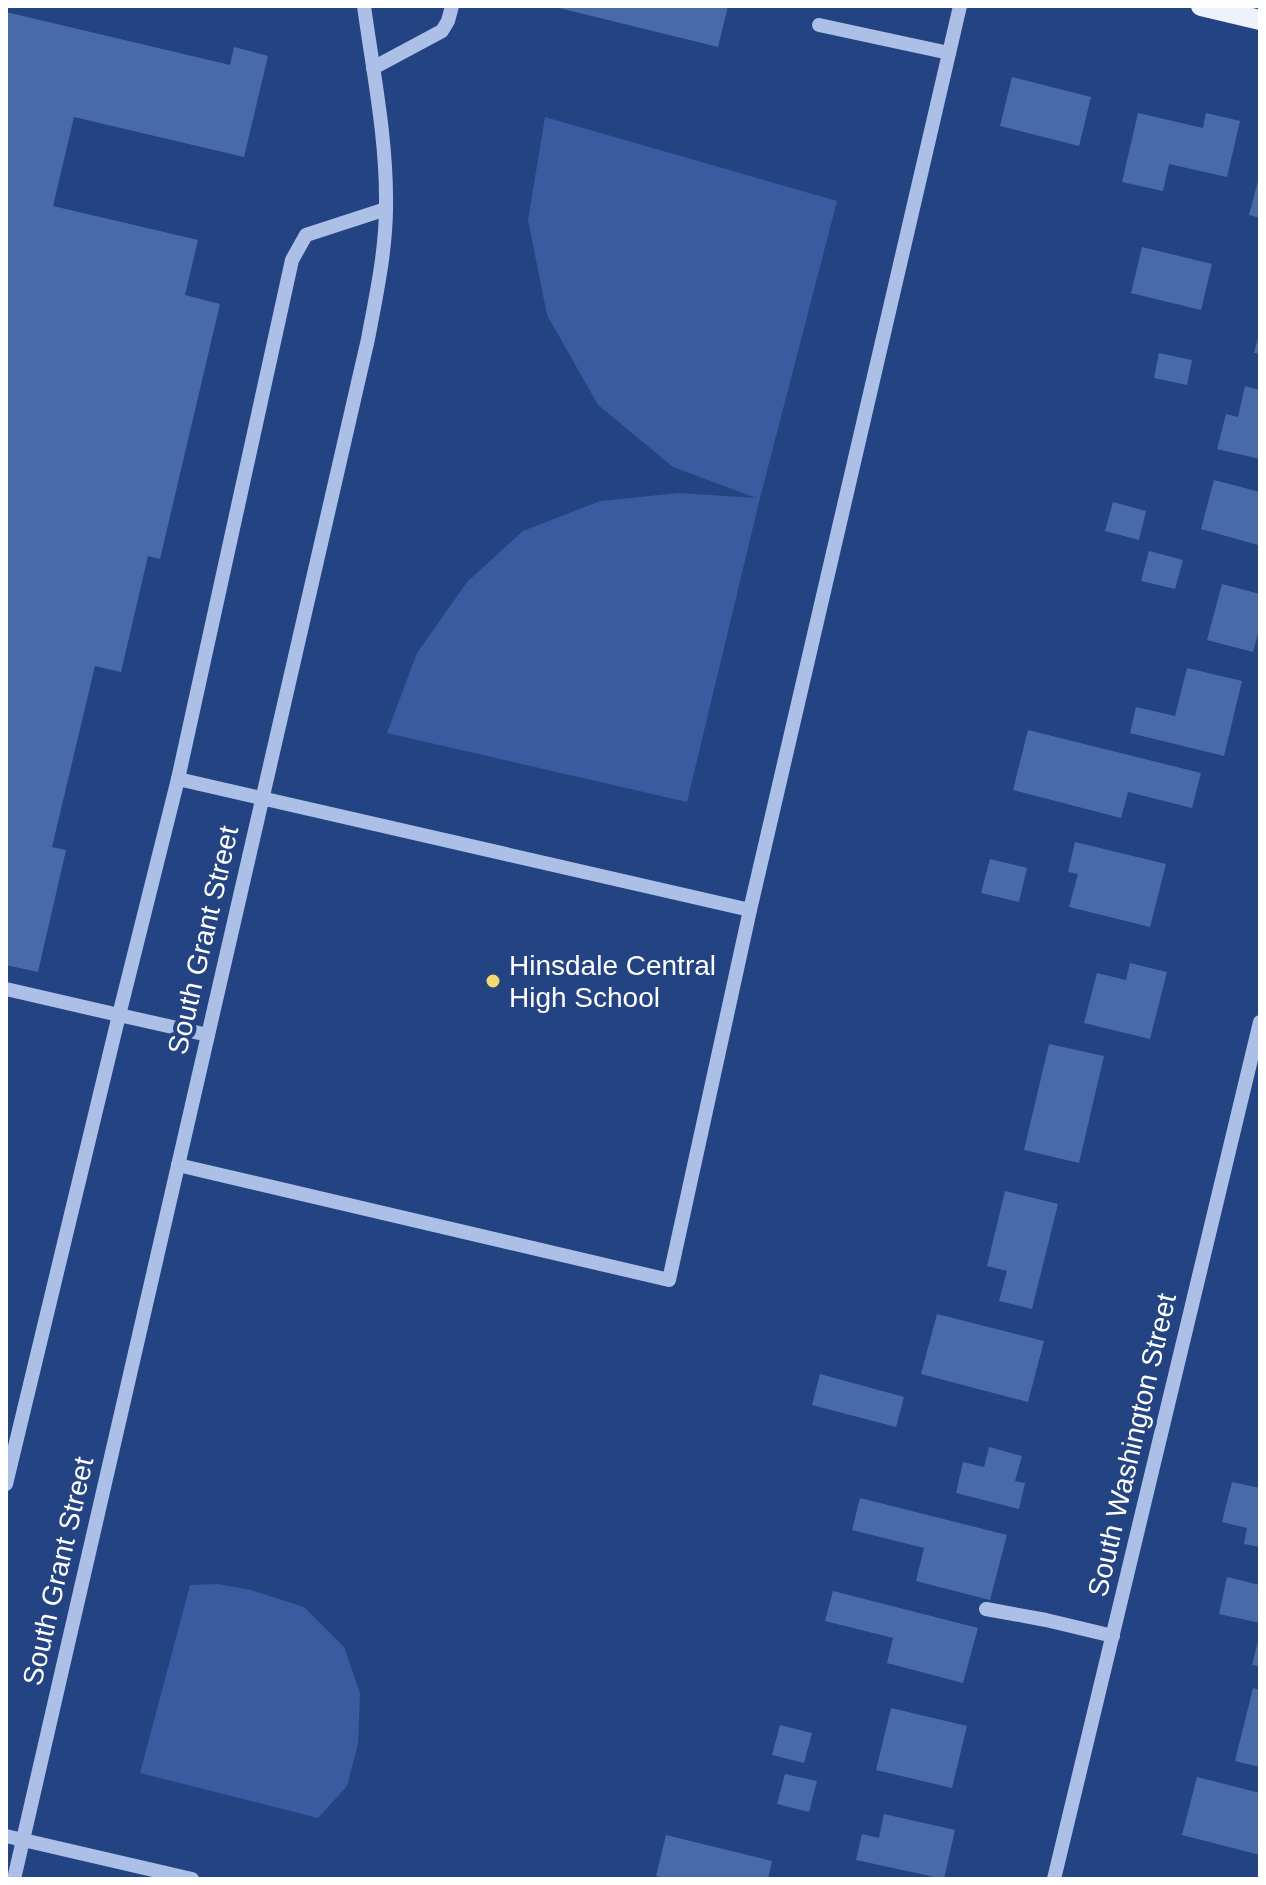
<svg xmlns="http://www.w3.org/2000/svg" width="1266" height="1885" font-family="Arial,sans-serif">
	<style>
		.green { fill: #395b9f }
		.building { fill: #496aa9 }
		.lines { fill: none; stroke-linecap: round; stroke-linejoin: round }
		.minor { stroke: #acc0e7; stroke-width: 14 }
		.major { stroke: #eef2fd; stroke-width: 20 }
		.poi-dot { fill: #f1da70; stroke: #244382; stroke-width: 3 }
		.labels { text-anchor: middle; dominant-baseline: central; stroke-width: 8; stroke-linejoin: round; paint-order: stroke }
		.street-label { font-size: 28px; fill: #fff; stroke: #244382 }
		.poi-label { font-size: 28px; fill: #fff; stroke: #244382; text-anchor: start }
	</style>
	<rect width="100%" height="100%" fill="#244382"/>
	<!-- green -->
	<g class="green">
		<path d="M545 117 837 201 760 498 687 802 387 733 417 653 467 582 523 531 600 501 679 493 756 498 673 467 598 405 547 315 528 220Z"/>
		<path d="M218 1584 251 1590 304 1607 344 1647 360 1693 358 1744 347 1786 318 1818 140 1773 190 1585Z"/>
	</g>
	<!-- building -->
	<g class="building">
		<path d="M551 6H728L718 47Z"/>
		<path d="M6 12 230 65 234 47 268 56 244 157 74 117 53 206 198 240 185 295 220 304 160 559 148 556 121 672 95 666 52 847 66 850 38 972 6 965Z"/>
		<path d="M1012 77 1091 97 1079 146 1000 126Z"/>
		<path d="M1138 113 1203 128 1206 113 1240 121 1227 177 1169 164 1163 191 1122 182Z"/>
		<path d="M1259 177H1260V218L1249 215Z"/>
		<path d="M1142 247 1212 264 1201 310 1131 293Z"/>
		<path d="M1259 334H1260V354L1254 353Z"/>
		<path d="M1159 353 1192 360 1187 385 1154 378Z"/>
		<path d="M1245 386 1260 390V459L1217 449 1226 414 1238 417Z"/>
		<path d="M1214 480 1260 492V537L1258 545 1201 529Z"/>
		<path d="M1113 502 1146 511 1139 540 1105 531Z"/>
		<path d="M1149 551 1183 560 1175 589 1141 581Z"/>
		<path d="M1222 584 1260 594V626L1253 652 1207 640Z"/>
		<path d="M1187 668 1242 681 1224 756 1130 733 1136 707 1175 716Z"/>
		<path d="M1028 730 1201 773 1192 808 1128 792 1121 818 1013 790Z"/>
		<path d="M1075 842 1166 864 1150 927 1069 907 1078 874 1068 872Z"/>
		<path d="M990 859 1027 868 1019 902 981 893Z"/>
		<path d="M1130 963 1167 972 1150 1039 1084 1023 1097 973 1126 980Z"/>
		<path d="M1049 1044 1104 1056 1079 1163 1024 1150Z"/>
		<path d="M1005 1191 1058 1204 1032 1309 999 1301 1007 1271 987 1266Z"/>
		<path d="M937 1314 1044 1341 1028 1402 921 1374Z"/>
		<path d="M820 1374 904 1397 896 1427 812 1405Z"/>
		<path d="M989 1447 1022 1456 1015 1481 1025 1483 1019 1509 956 1493 963 1462 984 1467Z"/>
		<path d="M1232 1482 1260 1488V1547L1244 1544 1247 1528 1222 1522Z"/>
		<path d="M860 1498 1007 1535 990 1600 916 1581 924 1548 852 1530Z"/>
		<path d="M1227 1577 1260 1585V1623L1219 1614Z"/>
		<path d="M833 1591 978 1628 963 1683 887 1663 893 1638 825 1621Z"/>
		<path d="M1259 1637H1260V1666L1252 1665Z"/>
		<path d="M1253 1688 1260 1690V1767L1235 1761Z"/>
		<path d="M891 1708 967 1726 952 1788 876 1770Z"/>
		<path d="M780 1725 812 1733 804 1763 772 1755Z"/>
		<path d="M785 1774 817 1781 809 1812 777 1804Z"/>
		<path d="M1197 1777 1260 1793V1855L1182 1835Z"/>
		<path d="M884 1814 955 1830 944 1879 856 1860 862 1834 879 1838Z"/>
		<path d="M666 1835 772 1861 768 1879H670L656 1876Z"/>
	</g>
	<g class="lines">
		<!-- minor -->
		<g class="minor">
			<path d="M819 25 949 53"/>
			<path d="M373 68 442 31 448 21 452 6"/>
			<path d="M178 779 750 910 669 1280 178 1165"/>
			<path d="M750 910 960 6"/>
			<path d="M6 989 119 1015 178 779 292 260 306 235 386 209"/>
			<path d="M6 1484 119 1015 208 1035"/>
			<path d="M986 1609 1046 1620 1113 1636"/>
			<path d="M6 1836 192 1879"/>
			<path d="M14 1879 368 339C376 296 386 251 386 206 387 139 373 72 364 6"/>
			<path d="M1054 1879 1260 1022"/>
		</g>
		<!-- major -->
		<path class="major" d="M1201 6 1260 20"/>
	</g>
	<!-- markers -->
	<circle class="poi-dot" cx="493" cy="981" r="8"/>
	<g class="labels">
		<!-- street labels -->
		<g class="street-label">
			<text transform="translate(203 940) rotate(-77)">South Grant Street</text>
			<text transform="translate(1132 1445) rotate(-77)">South Washington Street</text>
			<text transform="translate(58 1571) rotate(-77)">South Grant Street</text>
		</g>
		<!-- poi labels -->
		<g class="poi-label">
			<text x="509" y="965">Hinsdale Central<tspan x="509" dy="32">High School</tspan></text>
		</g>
	</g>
	<!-- border -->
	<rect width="1266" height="1885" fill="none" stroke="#ffffff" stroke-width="16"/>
</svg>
